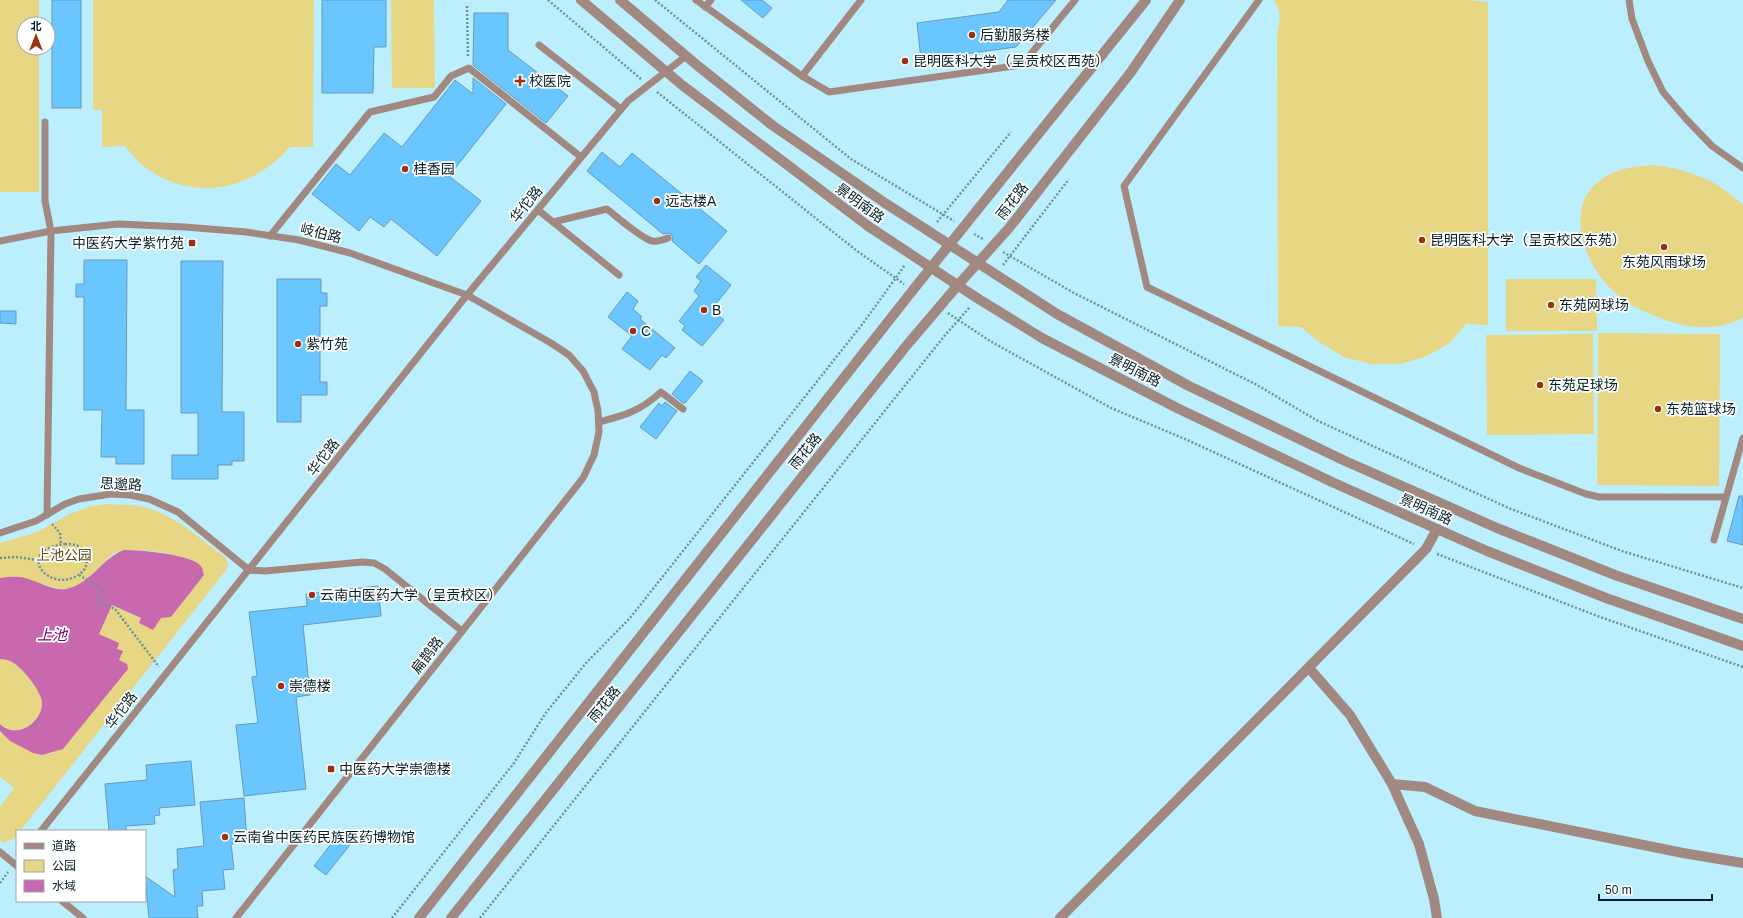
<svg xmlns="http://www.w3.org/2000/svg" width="1743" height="918" font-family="Helvetica,'Noto Sans SC',sans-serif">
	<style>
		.green { fill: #e7d683 }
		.water { fill: #c869b0 }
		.building { fill: #6ac6fe; stroke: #6a99b8 }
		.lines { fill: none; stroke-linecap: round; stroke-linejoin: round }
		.path { stroke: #6a929d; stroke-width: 2.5; stroke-dasharray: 2 2; stroke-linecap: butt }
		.service { stroke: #a18981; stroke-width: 7 }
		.minor { stroke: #a18981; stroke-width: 10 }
		.tertiary { stroke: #a18981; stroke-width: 10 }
		.poi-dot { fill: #99320e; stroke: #fff; stroke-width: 1.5 }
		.labels { text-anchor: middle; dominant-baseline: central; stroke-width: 3.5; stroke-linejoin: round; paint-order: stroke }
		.poi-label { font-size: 14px; fill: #051f26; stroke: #fff; text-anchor: start }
		.street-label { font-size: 14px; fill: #051f26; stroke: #fff }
		.park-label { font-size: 14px; fill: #5b501d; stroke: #fff }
		.water-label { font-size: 15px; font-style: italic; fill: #7d0068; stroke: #fff }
	</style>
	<rect width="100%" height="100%" fill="#bceffe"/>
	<!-- green -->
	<g class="green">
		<path d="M0 0H39V24H24V48H39V192H0Z"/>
		<path d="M93 0H314L313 147H290C254 188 200 202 152 172 141 165 133 156 125 146L102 147V110H93Z"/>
		<path d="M391 0H434L435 88H392Z"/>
		<path d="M1273 0H1468L1488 2V325L1466 324 1450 343 1427 356 1401 364H1371L1344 357 1319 342 1301 327 1278 326 1277 36C1279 23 1283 11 1273 0Z"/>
		<path d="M1654 165C1690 170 1715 179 1743 205V318C1718 331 1689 329 1663 319 1643 312 1624 303 1609 287 1578 254 1562 193 1615 172 1628 167 1640 166 1654 165Z"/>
		<path d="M1506 279H1596L1597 331H1506Z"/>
		<path d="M1598 333 1720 334 1719 486 1597 485Z"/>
		<path d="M1593 334 1594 434 1487 435 1486 335Z"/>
		<path d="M107 504C120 505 134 504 147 508 176 516 202 540 226 558L228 564 227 569 20 831H17C17 839 10 840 4 843L0 840V807L14 788 0 777V731C14 745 32 756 53 753L119 660 117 649 99 634 112 605 141 618 171 617 204 575C203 573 202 569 201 567 192 554 128 545 115 553 98 565 88 585 66 589 57 590 48 585 39 583 26 579 14 577 0 578V543L37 532 70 514 88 507Z"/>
		<path d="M0 659C4 659 9 660 12 662 22 667 42 692 42 703 42 722 16 740 0 724Z"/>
	</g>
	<!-- water -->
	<path class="water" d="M124 550C141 550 190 554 201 566 203 569 203 573 204 575L171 617 161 618 153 630 139 623 141 618 112 605 99 634 119 643 117 649 123 651 119 660 127 664 128 669 63 749 42 755 33 753 10 741 0 731V724C16 740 42 723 42 703 42 692 22 667 12 662 9 660 4 659 0 659V578C8 577 17 576 25 578 38 581 53 591 66 589 91 584 102 558 124 550Z"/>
	<!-- building -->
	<g class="building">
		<rect x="52" y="0" width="29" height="108"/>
		<path d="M322 0H386V47H374L373 93H322Z"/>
		<path d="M741 0H762L772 8 763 18Z"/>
		<path d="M1008 0H1056L1016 47 921 60 917 23 999 12Z"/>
		<path d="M474 13H508V50L568 96 546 123 473 65Z"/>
		<path d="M473 78 506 104 449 176 481 201 437 256 391 219 384 227 370 217 359 231 312 194 336 164 350 175 384 133 402 147 455 80 473 94Z"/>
		<path d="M602 152 620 167 632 153 727 231 699 264 672 241 673 238 671 234 668 233 663 234 587 171Z"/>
		<path d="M84 260H127L126 410H144V464H116V457H101L102 410H84V297H76V284H84Z"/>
		<path d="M181 261H223L222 412H244V461H232V465H218V479H172V455H198V413H181Z"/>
		<path d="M706 265 731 285 711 310 724 320 702 346 682 330 685 326 679 321 699 296 694 291 701 281 696 277Z"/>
		<path d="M277 279H321V293H327V306H320V382H327V395H301V422H277Z"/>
		<path d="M627 292 638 301 633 309 642 317 640 319 675 348 666 358 662 355 650 370 622 349 632 336 608 317Z"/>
		<path d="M0 311H16V324L0 323Z"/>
		<path d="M690 371 703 381 685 403H683L672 394Z"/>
		<path d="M665 402 677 411 656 439 640 427 659 403 662 406Z"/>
		<path d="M1739 496H1743V545L1727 541Z"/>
		<path d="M378 586 381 616 303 625 310 695 296 697 306 789 244 796 236 725 258 723 252 677 257 676 249 612 307 606 306 594Z"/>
		<path d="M191 761 195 805 159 808 160 815 154 816 155 824 126 826V831H109L105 784 147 780 146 765Z"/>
		<path d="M244 798 247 842 231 844 234 869 223 870 225 889 202 891 203 906H197L198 918H149L145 876 175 897 173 870 178 869 177 849 204 846 200 802Z"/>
		<path d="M341 831 353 841 326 875 314 866Z"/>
	</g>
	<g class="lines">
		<!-- path -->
		<g class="path">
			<path d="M548 0 641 79"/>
			<path d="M655 0 851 159 954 221"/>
			<path d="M467 6 468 58"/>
			<path d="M657 92 857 251 904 284"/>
			<path d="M937 222 1011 132"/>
			<path d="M974 234 983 239"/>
			<path d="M1003 252 1074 293 1257 385 1318 421 1511 509 1622 551 1743 588"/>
			<path d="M1003 265 1069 179"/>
			<path d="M948 313 990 341 1111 408 1185 439 1414 544"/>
			<path d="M52 524 60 533 61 544"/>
			<path d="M65 544C70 544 76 544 80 547 89 552 89 567 81 573 51 597 11 550 65 544Z"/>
			<path d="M1437 554 1600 617 1743 667"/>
			<path d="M0 558 16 557 38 560"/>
			<path d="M79 575 102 589 97 601 115 609 159 667"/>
			<path d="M0 883 8 872"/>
			<path d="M392 918 514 763 545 714 586 663 630 618 864 322 905 265"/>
			<path d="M480 918 946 334 970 307"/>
		</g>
		<!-- service -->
		<g class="service">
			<path d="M696 0 802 76 829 92 1022 65 1075 0"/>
			<path d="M1259 0 1124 186 1147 287 1519 468 1586 494 1599 497H1726"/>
			<path d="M1629 0 1632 19 1648 61 1663 92 1686 119 1712 146 1743 168"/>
			<path d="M705 7 711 0"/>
			<path d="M539 45 621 109"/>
			<path d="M802 76 861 0"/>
			<path d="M45 122V201L51 231 47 515"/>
			<path d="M538 210 619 275"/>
			<path d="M553 222 607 209C617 217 641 238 652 241 657 242 663 240 668 238"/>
			<path d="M270 236 370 112 434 97 451 76 469 68 581 157"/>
			<path d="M0 241 51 231 118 224 185 227 246 232 299 240 350 253 467 295 551 343 569 355 583 371 594 392 598 411 599 432 594 455 583 478 236 918"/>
			<path d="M599 422C626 415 640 411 661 392L683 409"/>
			<path d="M0 533 36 521 65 504 79 499 111 494 130 495 149 499 178 512 249 570 265 571 362 562 374 563 385 569 462 631"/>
			<path d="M1714 540 1743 438"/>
			<path d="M41 831 467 295 628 101 686 56"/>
			<path d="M0 852 17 866"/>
			<path d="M62 901 83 918"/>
		</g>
		<!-- minor -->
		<g class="minor">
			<path d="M1309 668 1350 715 1392 784 1419 844 1434 899 1437 918"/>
			<path d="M1392 784 1425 787 1475 811 1683 853 1743 863"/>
			<path d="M1060 918 1426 549 1437 529"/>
		</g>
		<!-- tertiary -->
		<g class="tertiary">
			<path d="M581 0 682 85 868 226 977 298 1042 338 1177 408 1332 482 1437 529 1487 551 1606 598 1743 646"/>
			<path d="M620 0 698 66 772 125 885 203 1057 314 1189 386 1343 460 1497 528 1615 575 1743 619"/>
			<path d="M419 918 913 290 1146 0"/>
			<path d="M451 918 907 345 958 285 1009 228 1131 72 1180 0"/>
		</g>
	</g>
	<!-- markers -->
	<g class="poi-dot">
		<circle cx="972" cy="35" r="4"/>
		<circle cx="905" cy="61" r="4"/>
		<path d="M518 75h4v4h4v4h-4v4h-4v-4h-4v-4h4z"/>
		<circle cx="405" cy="169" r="4"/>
		<circle cx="657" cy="201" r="4"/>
		<circle cx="1422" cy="240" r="4"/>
		<rect x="188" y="239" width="8" height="8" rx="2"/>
		<circle cx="1664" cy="247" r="4"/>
		<circle cx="1551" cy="305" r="4"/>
		<circle cx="704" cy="310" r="4"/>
		<circle cx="633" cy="331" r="4"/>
		<circle cx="298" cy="344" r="4"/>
		<circle cx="1540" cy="385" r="4"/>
		<circle cx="1658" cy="409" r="4"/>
		<circle cx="312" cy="595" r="4"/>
		<circle cx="281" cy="686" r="4"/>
		<rect x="327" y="765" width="8" height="8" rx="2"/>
		<circle cx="225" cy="837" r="4"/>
	</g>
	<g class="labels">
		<!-- poi labels -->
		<g class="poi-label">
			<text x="980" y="35">后勤服务楼</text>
			<text x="913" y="61">昆明医科大学（呈贡校区西苑）</text>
			<text x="529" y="81">校医院</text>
			<text x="413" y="169">桂香园</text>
			<text x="665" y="201">远志楼A</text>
			<text x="1430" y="240">昆明医科大学（呈贡校区东苑）</text>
			<text x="184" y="243" text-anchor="end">中医药大学紫竹苑</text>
			<text x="1664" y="262" text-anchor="middle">东苑风雨球场</text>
			<text x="1559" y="305">东苑网球场</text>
			<text x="712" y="310">B</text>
			<text x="641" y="331">C</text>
			<text x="306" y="344">紫竹苑</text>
			<text x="1548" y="385">东苑足球场</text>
			<text x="1666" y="409">东苑篮球场</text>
			<text x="320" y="595">云南中医药大学（呈贡校区）</text>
			<text x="289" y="686">崇德楼</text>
			<text x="339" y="769">中医药大学崇德楼</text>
			<text x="233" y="837">云南省中医药民族医药博物馆</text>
		</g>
		<!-- street labels -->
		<g class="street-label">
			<text transform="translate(1012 201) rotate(-52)">雨花路</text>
			<text transform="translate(860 203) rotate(36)">景明南路</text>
			<text transform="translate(526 204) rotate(-51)">华佗路</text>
			<text transform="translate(321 233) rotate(14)">岐伯路</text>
			<text transform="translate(1135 370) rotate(27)">景明南路</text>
			<text transform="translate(805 451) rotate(-51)">雨花路</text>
			<text transform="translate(323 457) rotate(-52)">华佗路</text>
			<text transform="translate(121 484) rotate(3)">思邈路</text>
			<text transform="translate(1426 509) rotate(24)">景明南路</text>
			<text transform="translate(427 655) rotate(-52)">扁鹊路</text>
			<text transform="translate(604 704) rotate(-51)">雨花路</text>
			<text transform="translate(121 710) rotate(-52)">华佗路</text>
		</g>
		<!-- park labels -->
		<g class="park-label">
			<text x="64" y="555">上池公园</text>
		</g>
		<!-- water labels -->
		<g class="water-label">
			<text x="52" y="634">上池</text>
		</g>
	</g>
	<!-- legend -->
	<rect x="16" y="830" width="130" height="72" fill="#ffffff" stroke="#9ba5a8"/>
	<rect x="24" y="843" width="20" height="6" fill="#a18981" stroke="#9ba5a8"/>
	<text x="52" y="850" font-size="12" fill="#051f26">道路</text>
	<rect x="24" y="860" width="20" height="12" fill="#e7d683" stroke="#9ba5a8"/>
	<text x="52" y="870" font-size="12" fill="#051f26">公园</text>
	<rect x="24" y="880" width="20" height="12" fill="#c869b0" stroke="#9ba5a8"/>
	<text x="52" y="890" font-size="12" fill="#051f26">水域</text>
	<!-- north arrow -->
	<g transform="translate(36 36)"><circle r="19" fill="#ffffff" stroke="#9ba5a8"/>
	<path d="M0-3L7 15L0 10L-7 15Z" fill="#99320e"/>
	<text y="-6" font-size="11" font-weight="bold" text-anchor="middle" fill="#051f26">北</text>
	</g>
	<!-- scale -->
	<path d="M1599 894v6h113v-6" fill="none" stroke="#051f26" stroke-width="2"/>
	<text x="1605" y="894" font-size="12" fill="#051f26" stroke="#ffffff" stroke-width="3" paint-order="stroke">50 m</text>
</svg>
